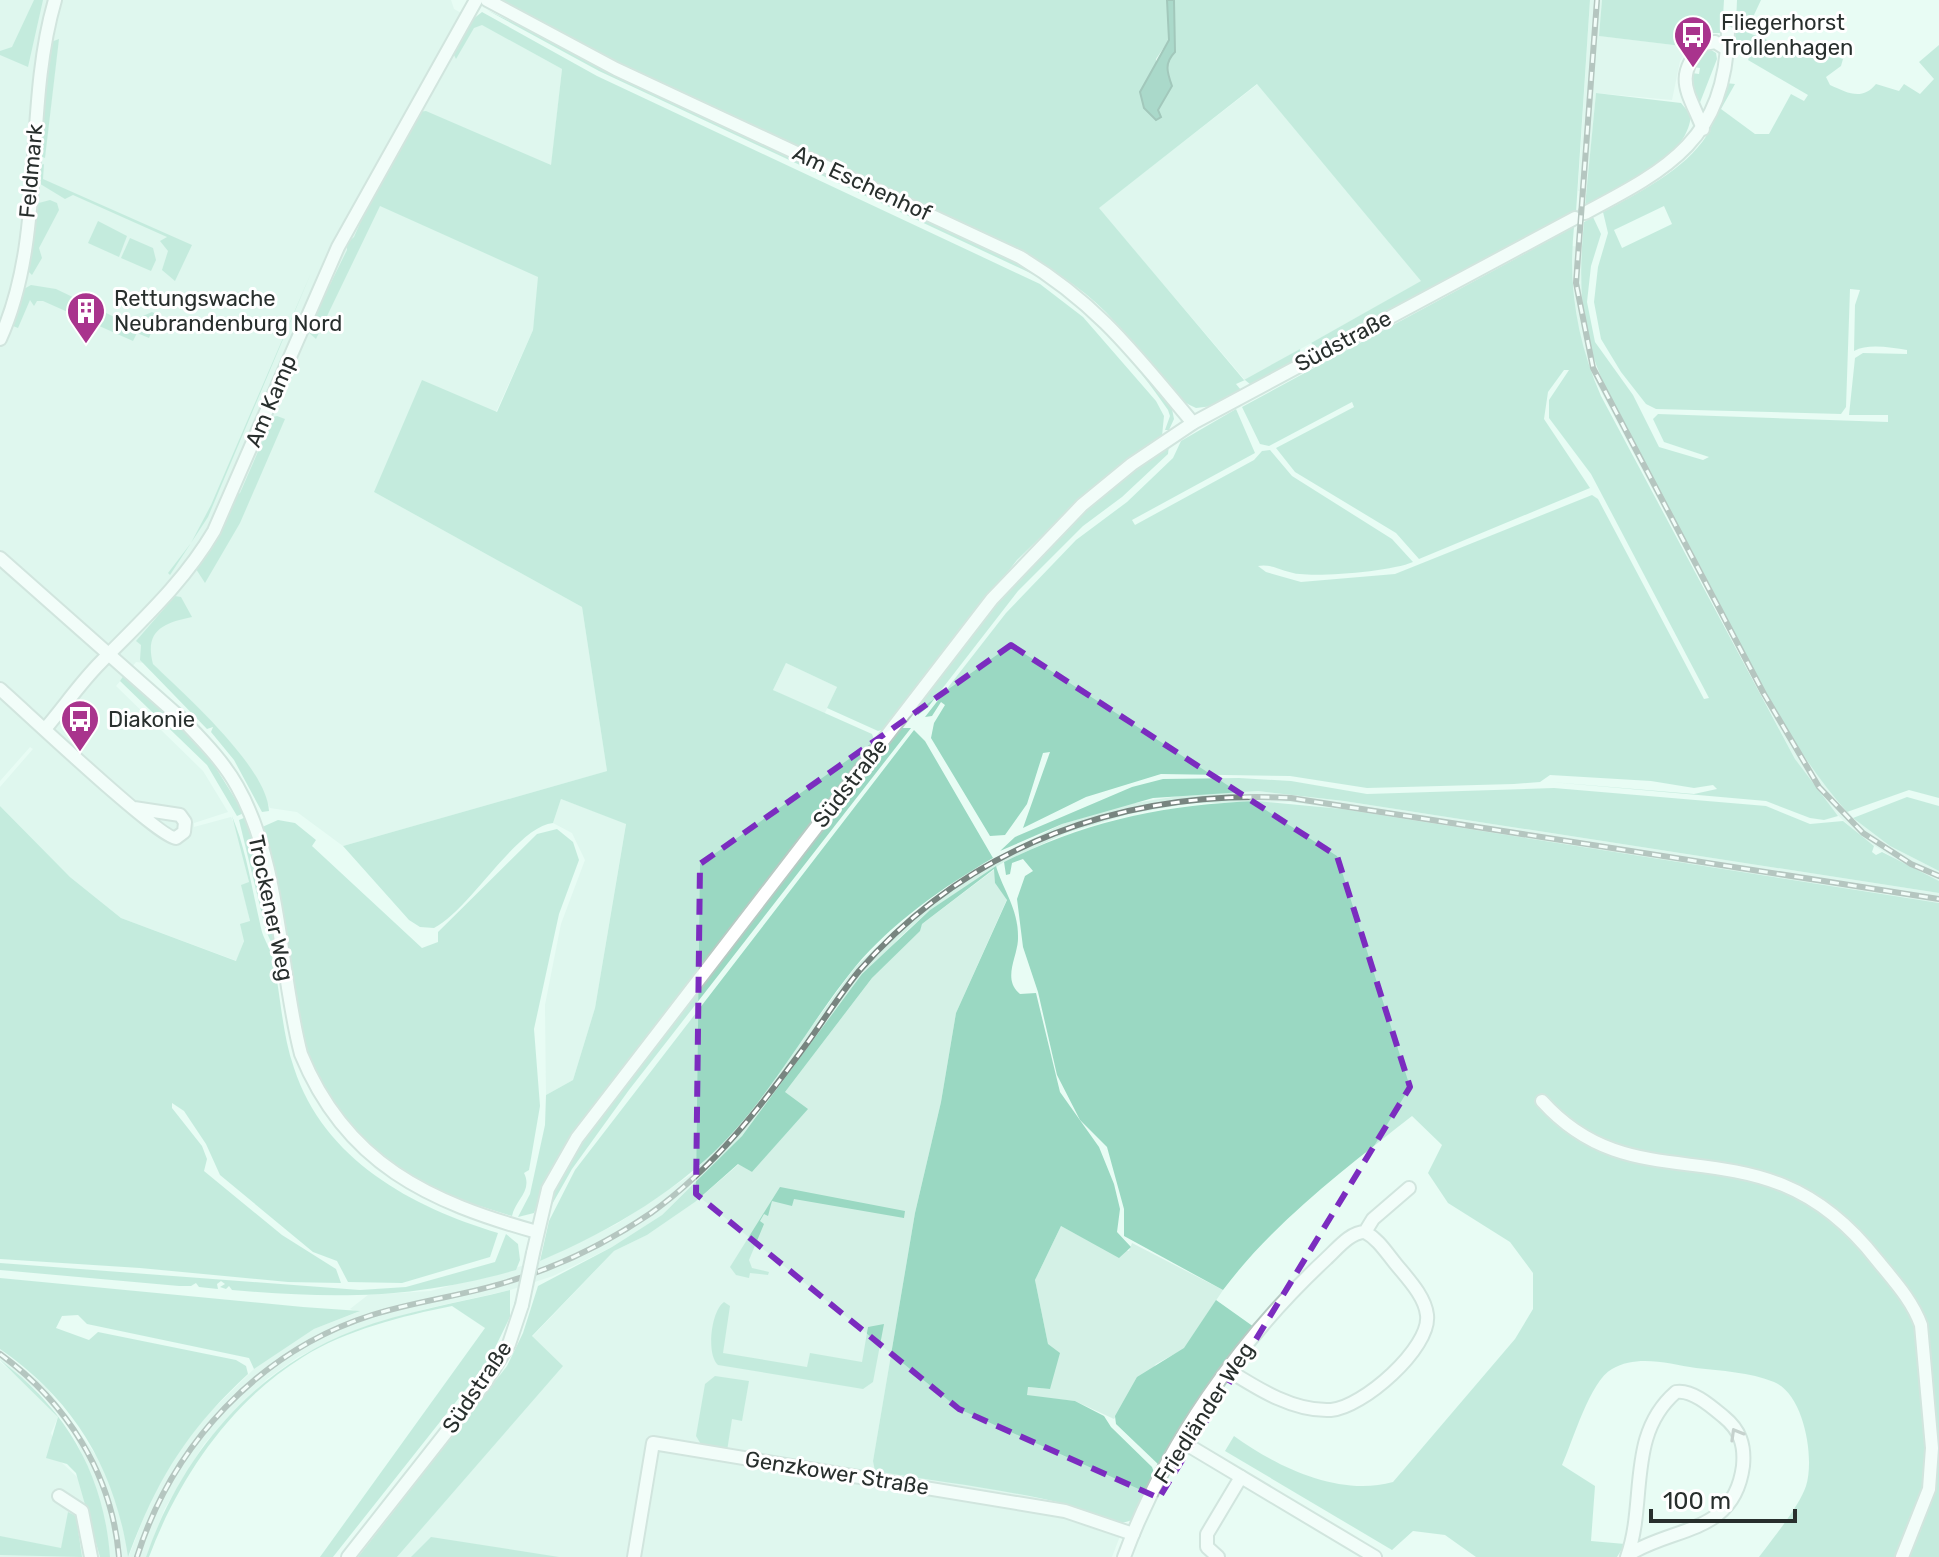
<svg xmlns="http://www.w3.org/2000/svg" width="1939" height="1557" font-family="Rubik,sans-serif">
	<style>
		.built { fill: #d4f1e6 }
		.green { fill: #9ad8c2; fill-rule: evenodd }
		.water { fill: #60b097; stroke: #4f8977; stroke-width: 2 }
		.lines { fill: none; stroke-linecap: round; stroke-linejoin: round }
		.street-casing { stroke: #b7cac3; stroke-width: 16 }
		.street { stroke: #fff; stroke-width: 12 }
		.rail-casing { stroke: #788580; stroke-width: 6 }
		.rail { stroke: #fff; stroke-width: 3; stroke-dasharray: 9; stroke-linecap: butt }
		.street-bridge-casing { stroke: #b7cac3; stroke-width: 16; stroke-linecap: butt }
		.street-bridge { stroke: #fff; stroke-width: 12 }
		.oneway { stroke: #9ea1a0 }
		.marked { fill: none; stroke: #7b2cbf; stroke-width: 6; stroke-dasharray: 16 10; stroke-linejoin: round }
		.labels { text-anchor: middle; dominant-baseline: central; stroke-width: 6; stroke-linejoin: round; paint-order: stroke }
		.poi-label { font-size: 22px; fill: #282f2d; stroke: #fff; text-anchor: start }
		.street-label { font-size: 22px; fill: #282f2d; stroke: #fff }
	</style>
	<rect width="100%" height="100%" fill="#e8fcf4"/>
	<!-- built -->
	<g class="built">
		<path d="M0 0H451L454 9 562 69 533 330 496 412 374 492 582 607 607 771 343 846 297 812 270 808 254 775 210 720 153 664 136 662 116 686 203 771 228 812 194 823V827L231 817 239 835 249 883 242 885 250 922 237 961 121 918 70 877 0 806V787L33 749 30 747 0 781Z"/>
		<path d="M1590 0H1602L1600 36 1690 47 1680 61 1672 100 1596 93 1587 192 1578 191Z"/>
		<path d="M1258 84 1422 281 1245 380 1098 208Z"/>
		<path d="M1572 246 1581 247V282L1596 366 1609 394 1803 753 1853 818 1890 846 1939 871V881L1909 868 1861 837 1827 805 1795 759 1588 367 1575 314Z"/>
		<path d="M786 663 837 687 824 715 773 690Z"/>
		<path d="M1258 791 1344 801 1939 893V903L1291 802 1191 803 1129 814 1066 833 1004 862 930 910 898 939 742 1136 662 1215 612 1247 553 1276 510 1290 429 1308 355 1330 298 1357 267 1379 204 1444 165 1508 146 1557H110L94 1487 74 1434 40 1393 0 1360V1349L46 1387 103 1465 116 1498 129 1556 153 1493 170 1462 195 1427 254 1369 314 1329 358 1312 350 1309 368 1295 431 1291 540 1261 617 1224 689 1176 736 1129 856 966 926 903 971 870 1062 824 1128 804 1191 794Z"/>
		<path d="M561 799 626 823 595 1008 573 1080 546 1095 545 1005 561 924 585 860 572 833 553 823Z"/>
		<path d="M995 869V883L1007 899 956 1013 941 1102 915 1213 873 1461 1055 1502 1125 1523 1112 1557H397L562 1366 532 1337 614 1251 647 1235 695 1202 739 1164 752 1172 807 1109 784 1093 872 978 919 931 922 924Z"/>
		<path d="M1061 1226 1091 1242 1129 1251 1132 1243 1223 1290 1184 1349 1156 1364 1114 1419 1075 1401 1027 1396V1387L1050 1389 1048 1344 1035 1280Z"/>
		<path d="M0 1362 39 1394 58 1417 51 1433 61 1462 79 1479 100 1557H0Z"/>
	</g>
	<!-- green -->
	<g class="green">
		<path d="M34 0H43L28 67 0 55V51L12 47Z"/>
		<path d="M497 0H1167L1169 40 1156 59 1158 110 1172 86C1167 72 1164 63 1175 51L1174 0H1590L1576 212 1319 349 1311 343 1421 281 1257 84 1099 208 1244 380 1300 349 1301 358 1251 385 1245 380 1236 384 1241 390 1213 406 1196 408C1162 394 1140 349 1116 323 1090 293 1057 272 1022 252L618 65Z"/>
		<path d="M1602 0H1724L1722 33H1698L1690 47 1599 36Z"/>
		<path d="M1737 0H1761L1746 32 1816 58 1821 51 1843 59 1841 66 1826 77 1830 85C1848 93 1862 101 1876 84L1899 91 1904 84 1920 94 1934 79 1919 62 1939 45V798L1909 790 1847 812C1781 738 1739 638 1692 551 1660 491 1620 430 1597 367 1579 321 1579 270 1584 222L1593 217 1601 234 1591 266 1587 302 1595 342 1633 395 1659 447 1703 460 1709 457 1664 442 1653 419 1658 414 1888 422V415H1849L1855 358 1863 353 1907 354V350C1891 348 1869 343 1854 351L1855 305 1860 290 1850 289 1846 407 1841 414 1656 409 1646 404 1621 372 1601 339 1594 302 1598 267 1608 233 1603 212C1638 193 1685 170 1707 135 1716 120 1720 99 1726 83L1735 84 1721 109 1755 134H1769L1791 94 1804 101 1808 95 1748 60 1750 55 1735 48ZM1664 206 1672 224 1622 248 1614 230Z"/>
		<path d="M487 10 1030 269C1085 304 1137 353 1172 409L1174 419 1169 430H1165L1170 416 1168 410C1134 360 1092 314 1043 279L599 71Z"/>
		<path d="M482 12 597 76 1040 284 1083 317 1156 401 1164 416 1162 436 1079 500 1017 560 885 729 878 731 827 708 837 687 786 663 773 690 872 734 875 742 574 1134 554 1165 534 1213 518 1217 530 1194 545 1125 546 1095 573 1080 595 1008 626 824 561 799 553 823C517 826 470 910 434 928L420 927 409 920 343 846 607 771 582 607 374 492 422 380 497 412 533 330 538 277 380 206 316 339 307 331 347 250V243L354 237 371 198 391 168 393 158 398 155 418 112 426 111 551 165 562 69 482 25 474 28 456 59 452 51 468 23Z"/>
		<path d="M59 39 45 158 40 156 45 74 51 42Z"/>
		<path d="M1708 48 1716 53 1717 59 1699 105 1692 89V73L1699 74 1700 68 1694 67Z"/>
		<path d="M1596 93 1681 103 1691 115C1687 161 1621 187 1585 206Z"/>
		<path d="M44 164 43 179 192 245 175 281 162 270 168 251 160 241 167 237 73 195 65 199 37 182 36 167Z"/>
		<path d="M50 200 57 203 59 210 39 248 42 258 32 275 27 270 35 204Z"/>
		<path d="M98 221 127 236 119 257 88 243Z"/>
		<path d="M1574 227C1568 287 1577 341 1601 396L1795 759 1838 816 1824 820 1810 818 1766 801 1551 782 1694 794 1717 789 1713 785 1694 788 1651 781 1550 775 1540 782 1514 784 1367 788 1290 776 1161 774 1086 797 1023 828 1050 752 1043 753 1027 804 1005 835 990 836 931 738 934 723 945 705 941 702 932 716 925 717 1006 613 1076 540 1127 502 1173 458 1181 441 1236 409 1255 453 1132 520 1135 525 1254 460 1262 451 1270 450 1292 476 1392 539 1413 562C1393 571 1323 577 1300 574 1285 573 1272 563 1258 566L1266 572 1301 582 1395 574 1592 495 1598 499 1704 699 1709 698 1591 474 1549 418V400L1569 370H1564L1548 392 1544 419 1590 488 1419 559 1396 533 1295 472 1276 448 1354 407 1352 402 1269 446 1260 444 1242 407Z"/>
		<path d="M130 238 153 248 156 260 151 271 121 258Z"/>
		<path d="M311 273 208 517 170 575 168 573 191 543 211 505Z"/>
		<path d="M31 285 56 289 127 323 152 312 159 315 149 338 137 333 133 341 43 301H37L34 306 30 300 18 328 13 326 22 290Z"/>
		<path d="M277 416 285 419 240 523 205 583 196 569 218 534 235 496 240 493 273 417Z"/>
		<path d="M1169 445 1168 454 1122 497 1083 526 1018 591 928 707 918 715 919 701 996 602 1085 509Z"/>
		<path d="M175 596 181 597 192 617C164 623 144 630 153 664 184 694 267 767 269 811L262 812 234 760 211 732 213 727 207 729 140 660 141 645 136 641Z"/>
		<path d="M124 675 206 752 244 813 237 816 207 765 120 681Z"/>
		<path d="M900 728H911L629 1090 572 1169 546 1215 553 1191 581 1141Z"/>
		<path d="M914 730 925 741 993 858C944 886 892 923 855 967 813 1019 780 1079 736 1129 683 1189 612 1230 540 1261L549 1221 575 1170Z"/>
		<path d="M1239 778 1291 781 1367 794 1554 788 1766 806 1810 824 1843 821 1874 846 1872 852 1876 855 1882 852 1939 881V893L1344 801 1258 791 1153 798 1062 824 1000 851 1015 837 1132 787 1163 779Z"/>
		<path d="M1907 797 1939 806V871L1890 846 1853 818Z"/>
		<path d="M1257 801 1342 809 1939 903V1557H1759C1772 1540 1800 1505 1806 1486 1815 1458 1804 1394 1774 1382 1750 1372 1721 1371 1696 1368 1669 1364 1638 1354 1612 1369 1590 1381 1573 1441 1562 1465L1595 1486 1591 1541 1625 1544 1617 1557H1476L1445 1535 1413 1531 1392 1550 1225 1451 1234 1436C1277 1467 1339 1497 1393 1482L1515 1339 1533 1309V1273L1510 1242 1448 1203 1428 1173 1442 1145 1412 1116C1346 1168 1274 1222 1223 1290L1124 1236V1209L1107 1147 1080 1120 1057 1075 1038 992 1023 947 1017 899 1025 876 1033 871 1023 859 1012 863 1010 874 1006 875 1004 862C1090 820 1162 805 1257 801Z"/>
		<path d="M0 806 70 877 121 918 236 961 244 941 240 924 250 921 241 885 249 882 232 816C247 852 252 890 261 928 263 938 269 946 272 956 281 991 281 1031 294 1068 324 1160 412 1207 498 1233L490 1257 402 1283 348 1282 337 1261 313 1252 220 1175 206 1144 184 1111 172 1103V1108L202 1146 207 1159 204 1171 282 1235 336 1269 341 1283 288 1282 140 1268 0 1259Z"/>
		<path d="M246 817 260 860 279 959 266 931 239 820Z"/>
		<path d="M278 820 295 823 316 840 312 846 422 948 438 942V932L537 834 557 829 573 842 579 860 559 914 534 1029 540 1106 529 1170 524 1173C533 1191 515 1200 512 1216L448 1196 384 1161 333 1107 305 1053 260 828Z"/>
		<path d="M996 866C1003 890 1018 908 1018 936 1019 956 1001 978 1020 994L1036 993 1060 1092 1099 1147 1114 1184 1120 1209 1117 1232 1131 1247 1119 1258 1061 1226 1035 1280 1048 1344 1060 1353 1050 1389 1028 1387 1027 1395 1075 1401 1104 1416 1111 1427 1152 1467 1155 1475 1133 1519C1114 1531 1088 1510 1069 1505 1006 1489 939 1482 875 1471L873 1461 915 1213 941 1102 956 1013 1007 900 995 883 994 869 922 924 920 931 872 978 785 1092 808 1109 752 1172 738 1164 695 1202 647 1235 614 1251 532 1336 563 1366 397 1557H358L507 1366 523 1333 538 1286 612 1247 662 1215 742 1136 862 974 930 910Z"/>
		<path d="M780 1187 905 1211 904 1218 794 1199 792 1206 772 1201 768 1216 764 1214 760 1221 764 1224 749 1260 752 1268 769 1272 768 1275 750 1273 749 1278 736 1275 730 1267Z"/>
		<path d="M506 1234 518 1244 520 1260 516 1270C412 1299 338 1299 232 1290L229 1286 226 1289 220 1287 225 1284 221 1281 217 1284 218 1289 199 1287 196 1283 191 1286H179L0 1270V1263L360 1290 406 1287 495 1262Z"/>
		<path d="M0 1278 303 1307 360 1311 314 1329 254 1369 249 1358 87 1324 78 1315 62 1316 56 1328 89 1340 98 1332 236 1360 246 1366 248 1374C187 1430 156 1481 128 1557 115 1469 74 1400 0 1349Z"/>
		<path d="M510 1290V1317L489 1360 333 1557H320L485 1328 452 1306C402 1316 346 1330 303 1357 231 1401 178 1479 149 1557H146C181 1455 253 1369 355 1330 405 1311 459 1303 510 1290Z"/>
		<path d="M1216 1300 1254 1327 1160 1466 1116 1424 1115 1416 1137 1377 1184 1348Z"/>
		<path d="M724 1302 730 1306 723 1353 807 1367 810 1353 862 1362 868 1327 884 1324 873 1382 863 1389 718 1365C706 1354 711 1311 724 1302Z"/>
		<path d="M0 1360C66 1409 104 1474 110 1557H100L76 1473 67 1464 46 1458 58 1417Z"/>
		<path d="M715 1376 749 1381 742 1421 732 1419 727 1451 702 1446 696 1436 705 1384Z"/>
		<path d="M68 1512 76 1516 82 1557 0 1555V1536L61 1548Z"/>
		<path d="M431 1537 559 1557H411Z"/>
	</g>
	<!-- water -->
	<path class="water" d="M1167 0H1174L1175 52C1164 63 1167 72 1172 86L1158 110 1161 117 1156 120 1144 108 1140 92 1169 40Z"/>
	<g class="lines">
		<!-- street casing -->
		<g class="street-casing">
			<g id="street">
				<path d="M487 0 616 69 1020 257C1098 304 1135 354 1193 423"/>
				<path d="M1703 129C1690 94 1671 78 1704 44L1715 42 1728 50"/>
				<path d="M1585 213C1670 168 1725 139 1728 32"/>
				<path d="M0 339C47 235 23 109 55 0"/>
				<path d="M0 558 183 720C203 741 223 761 237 786 281 863 279 970 301 1054 346 1164 429 1202 537 1232"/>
				<path d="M0 689C23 709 160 839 176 838L184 832 185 822 180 815 134 808"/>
				<path d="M45 729C64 707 80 683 101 662 142 620 184 582 214 531L338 247 476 0"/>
				<path d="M1542 1101C1615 1182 1695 1150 1783 1185 1822 1201 1852 1228 1877 1260 1894 1281 1912 1300 1921 1325L1932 1448 1929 1489 1902 1557"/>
				<path d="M533 1253 548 1189 577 1138 992 599 1082 505 1132 464 1193 423 1575 218"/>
				<path d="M1228 1370C1258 1389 1294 1412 1331 1410 1362 1408 1431 1348 1427 1315 1425 1296 1407 1278 1395 1263 1386 1252 1378 1239 1365 1232"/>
				<path d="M1181 1441 1375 1557"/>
				<path d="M59 1496 82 1511 91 1557"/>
				<path d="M348 1557 485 1383 509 1344 522 1305"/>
				<path d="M634 1557 653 1443 1065 1511 1133 1534"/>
				<path d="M1124 1557C1165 1446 1239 1340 1326 1259 1337 1249 1350 1232 1365 1232L1373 1219 1409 1188"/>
				<path d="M1218 1557 1207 1547V1534L1241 1477"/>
				<path d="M1627 1557C1647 1502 1626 1435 1676 1392 1692 1389 1712 1407 1724 1417 1740 1430 1745 1445 1743 1466 1734 1535 1673 1526 1628 1555"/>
			</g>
		</g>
		<!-- street -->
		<use href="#street" class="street"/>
		<!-- rail casing -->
		<g class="rail-casing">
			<g id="rail">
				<path d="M1597 0 1576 283 1593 368 1764 694 1819 787 1863 833 1911 864 1939 876"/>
				<path d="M0 1354C67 1403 112 1474 119 1557"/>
				<path d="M137 1557C172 1445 259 1351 372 1315 416 1301 462 1296 507 1282 558 1267 607 1243 651 1213 715 1167 762 1105 808 1042 825 1018 841 993 859 971 970 844 1125 789 1291 798L1939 899"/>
			</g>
		</g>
		<!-- rail -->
		<use href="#rail" class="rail"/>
		<!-- street-bridge casing -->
		<g class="street-bridge-casing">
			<path id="street-bridge" d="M522 1305 533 1253"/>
		</g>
		<!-- street-bridge -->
		<use href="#street-bridge" class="street-bridge"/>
	</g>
	<!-- one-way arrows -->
	<defs><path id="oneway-chevron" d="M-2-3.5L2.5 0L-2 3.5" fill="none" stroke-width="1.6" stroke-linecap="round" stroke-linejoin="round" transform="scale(2)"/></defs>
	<use class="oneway" href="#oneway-chevron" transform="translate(1736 1434) rotate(-120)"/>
	<!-- marked area -->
	<path d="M0 0H1939V1557H0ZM1011 645 1337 856 1410 1087 1159 1498 959 1409 696 1194 700 864Z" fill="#e8fcf4" fill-opacity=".55" fill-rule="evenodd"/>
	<path class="marked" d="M1011 645 1337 856 1410 1087 1159 1498 959 1409 696 1194 700 864Z"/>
	<!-- icons -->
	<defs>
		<g id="bus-pin" transform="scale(2)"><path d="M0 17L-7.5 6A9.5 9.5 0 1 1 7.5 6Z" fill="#a9348d" stroke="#fff"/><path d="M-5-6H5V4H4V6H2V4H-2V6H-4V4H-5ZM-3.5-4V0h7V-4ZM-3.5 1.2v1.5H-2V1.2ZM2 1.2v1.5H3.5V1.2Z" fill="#fff"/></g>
		<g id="building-pin" transform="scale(2)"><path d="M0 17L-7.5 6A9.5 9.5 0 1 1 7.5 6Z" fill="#a9348d" stroke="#fff"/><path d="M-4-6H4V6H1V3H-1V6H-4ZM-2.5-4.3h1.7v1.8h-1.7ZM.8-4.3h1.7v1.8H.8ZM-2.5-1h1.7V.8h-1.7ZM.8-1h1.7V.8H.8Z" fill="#fff"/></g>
	</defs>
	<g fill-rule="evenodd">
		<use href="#bus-pin" x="1693" y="35"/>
		<use href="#building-pin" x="86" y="311"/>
		<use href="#bus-pin" x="80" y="719"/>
	</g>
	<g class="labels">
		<!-- poi labels -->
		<g class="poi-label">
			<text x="1721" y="22">Fliegerhorst<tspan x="1721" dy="25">Trollenhagen</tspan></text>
			<text x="114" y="298">Rettungswache<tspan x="114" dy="25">Neubrandenburg Nord</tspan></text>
			<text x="108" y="719">Diakonie</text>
		</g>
		<!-- street labels -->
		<g class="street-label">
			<text transform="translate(31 171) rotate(-85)">Feldmark</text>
			<text transform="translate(862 183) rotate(25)">Am Eschenhof</text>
			<text transform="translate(1343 341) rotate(-28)">Südstraße</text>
			<text transform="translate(271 401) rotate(-67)">Am Kamp</text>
			<text transform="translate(850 783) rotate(-52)">Südstraße</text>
			<text transform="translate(271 908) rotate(78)">Trockener Weg</text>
			<text transform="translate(477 1387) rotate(-56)">Südstraße</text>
			<text transform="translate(1204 1413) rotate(-57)">Friedländer Weg</text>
			<text transform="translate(837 1473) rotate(9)">Genzkower Straße</text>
		</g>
	</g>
	<!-- scale -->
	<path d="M1651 1509v12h144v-12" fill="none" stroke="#282f2d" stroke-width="4"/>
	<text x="1663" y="1509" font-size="24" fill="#282f2d" stroke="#ffffff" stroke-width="6" paint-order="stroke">100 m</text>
</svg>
